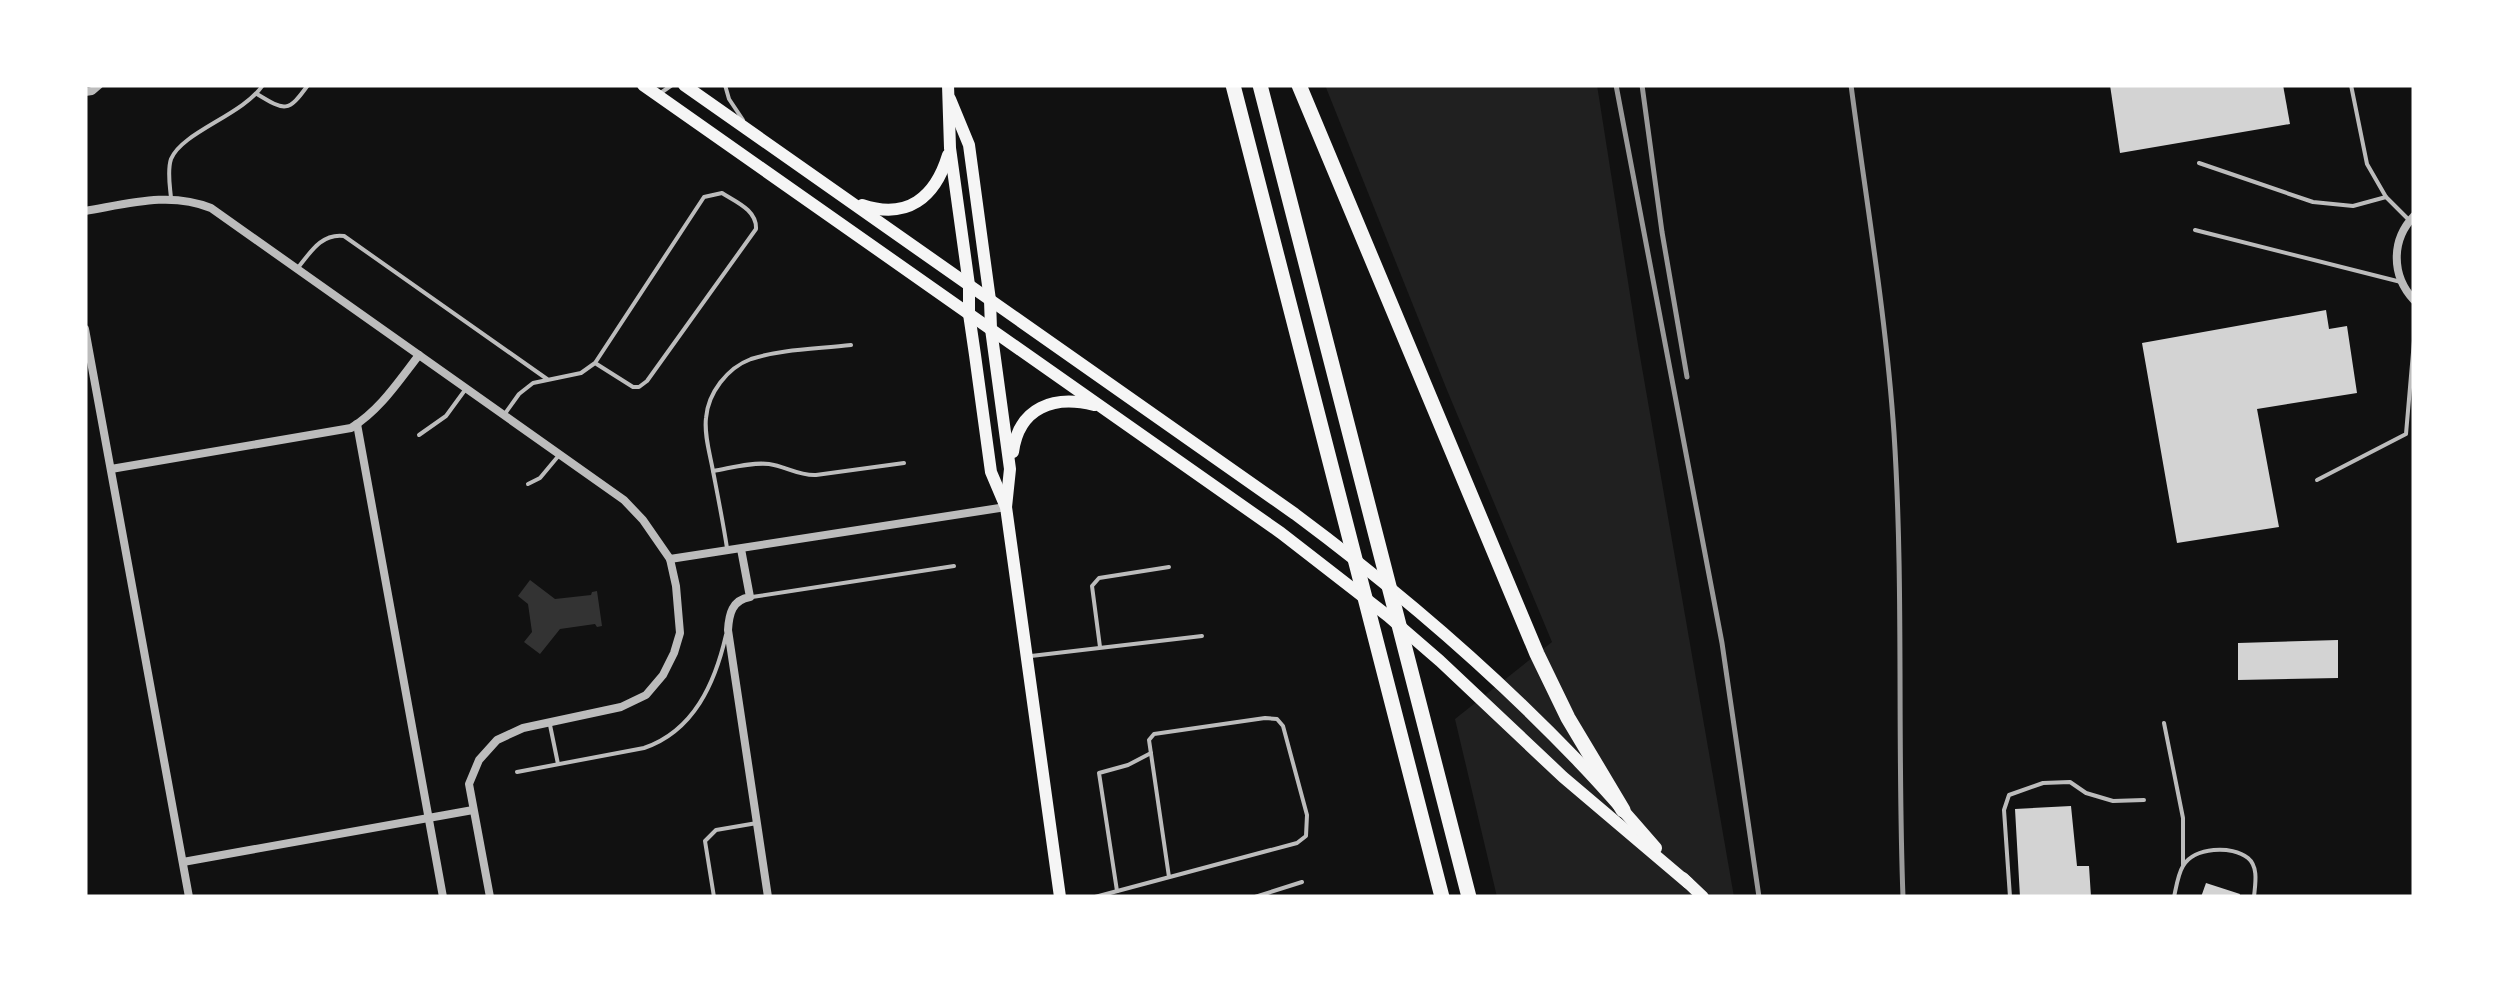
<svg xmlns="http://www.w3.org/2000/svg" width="2499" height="982" font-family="'Titillium Web',sans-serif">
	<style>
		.green { fill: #202020 }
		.water { fill: #333 }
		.building { fill: #d3d3d3 }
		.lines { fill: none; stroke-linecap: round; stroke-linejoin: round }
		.service { stroke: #bcbcbc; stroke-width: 4 }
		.minor { stroke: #bcbcbc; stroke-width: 8 }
		.primary { stroke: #f5f5f5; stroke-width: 12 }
		.motorway { stroke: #f5f5f5; stroke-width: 15 }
		.rail { stroke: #9a9a9a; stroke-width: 5 }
	</style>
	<rect width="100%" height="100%" fill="#111"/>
	<!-- green -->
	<path class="green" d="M1325 85H1597L1637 339 1734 897H1497L1455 719 1552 642 1447 390Z"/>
	<!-- water -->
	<path class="water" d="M530 580 555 599 591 595 592 592 597 591 602 626 597 627 595 624 560 629 540 654 524 642 532 632 528 604 518 596Z"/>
	<!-- building -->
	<g class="building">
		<path d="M2110 85H2283L2290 124 2120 153Z"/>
		<path d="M2326 310 2329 329 2347 326 2357 393 2257 409 2279 527 2177 543 2142 343Z"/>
		<path d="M2338 640V678L2238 680V643Z"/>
		<path d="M2071 806 2077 866H2089L2091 897H2020L2015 809Z"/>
		<path d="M2206 883 2240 894 2239 897H2201Z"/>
	</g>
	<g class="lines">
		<!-- service -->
		<g class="service">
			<path d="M725 85 729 99 743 120"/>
			<path d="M2351 85 2367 164 2386 197"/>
			<path d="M662 92 672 85"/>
			<path d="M257 94C285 111 288 113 308 85"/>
			<path d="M2199 163 2313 202 2353 206 2386 197 2409 220"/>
			<path d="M171 198C170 186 167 171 171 159 182 132 243 115 263 85"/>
			<path d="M2195 230 2401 282"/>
			<path d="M297 269C310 253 321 233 344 236L547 379"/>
			<path d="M504 415 519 394 533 383 581 373 595 363 704 197 722 193C736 202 757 210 756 229L647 381 639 387H633L595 363"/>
			<path d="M419 435 446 416 465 390"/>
			<path d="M713 471C731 468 751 462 769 464 785 466 799 476 816 475L904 463"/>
			<path d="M2317 480 2406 434 2414 341"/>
			<path d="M528 484 540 478 560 454"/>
			<path d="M727 548C723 522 718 497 713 471 710 454 704 435 706 418 708 393 727 368 751 359 782 349 819 349 851 345"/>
			<path d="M752 597 954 566"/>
			<path d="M1100 647 1092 586 1099 578 1169 567"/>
			<path d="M1031 656 1202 636"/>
			<path d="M2164 723 2183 818V865"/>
			<path d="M550 725 558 764"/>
			<path d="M517 772 644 748C694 731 715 683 726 635"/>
			<path d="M1117 891 1099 773 1128 765 1151 753"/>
			<path d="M714 897 705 841 716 830 757 823"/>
			<path d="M1095 897C1162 879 1229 861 1297 843L1306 836 1307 815 1283 726 1277 719 1265 718 1154 734 1149 740 1169 877"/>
			<path d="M1255 897 1302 882"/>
			<path d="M2010 897 2004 810 2009 795 2043 783 2070 782 2086 793 2113 801 2144 800"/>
			<path d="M2174 897C2176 888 2178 874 2183 866 2194 847 2232 845 2248 858 2259 867 2255 885 2254 897"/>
		</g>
		<!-- minor -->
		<g class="minor">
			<path d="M85 92 92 91 99 85"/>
			<path d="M85 211C127 204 170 191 211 208L624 500 643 520 670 559 676 586 680 633 674 653 663 675 646 695 621 707 523 728 497 740 479 760 469 784 490 897"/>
			<path d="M2414 216C2391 240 2391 275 2414 300"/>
			<path d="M85 329 189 897"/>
			<path d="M357 424 443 897"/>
			<path d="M111 469 351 428C380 410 398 382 419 355"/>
			<path d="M741 549 750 597C732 600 729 614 728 630L768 897"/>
			<path d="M670 559 1006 507"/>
			<path d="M183 862 473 810"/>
		</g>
		<!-- primary -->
		<g class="primary">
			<path d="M643 85 1281 533 1388 616 1440 661 1563 777 1688 883"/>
			<path d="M684 85 1295 514C1396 589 1492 671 1579 762 1606 790 1631 819 1656 848"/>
			<path d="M948 85 950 148 969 285V314L975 355 991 472 1005 505"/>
			<path d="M950 99 969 145 984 256 990 300 991 329 1010 469 1006 507 1060 897"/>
			<path d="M862 205C907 220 935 198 948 155"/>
			<path d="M1013 452C1019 407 1054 395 1094 405"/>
			<path d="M1683 878 1703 897"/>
		</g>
		<!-- motorway -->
		<g class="motorway">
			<path d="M1233 85 1442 897"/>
			<path d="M1260 85 1469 897"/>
			<path d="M1299 85 1537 654 1568 718 1623 810"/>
		</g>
		<!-- rail -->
		<g class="rail">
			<path d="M1616 85 1722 643 1759 897"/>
			<path d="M1642 85 1662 232 1687 377"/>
			<path d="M1851 85C1866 200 1886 316 1894 433 1904 587 1897 742 1903 897"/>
		</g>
	</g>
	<!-- border -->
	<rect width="2499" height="982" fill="none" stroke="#ffffff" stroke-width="175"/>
</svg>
